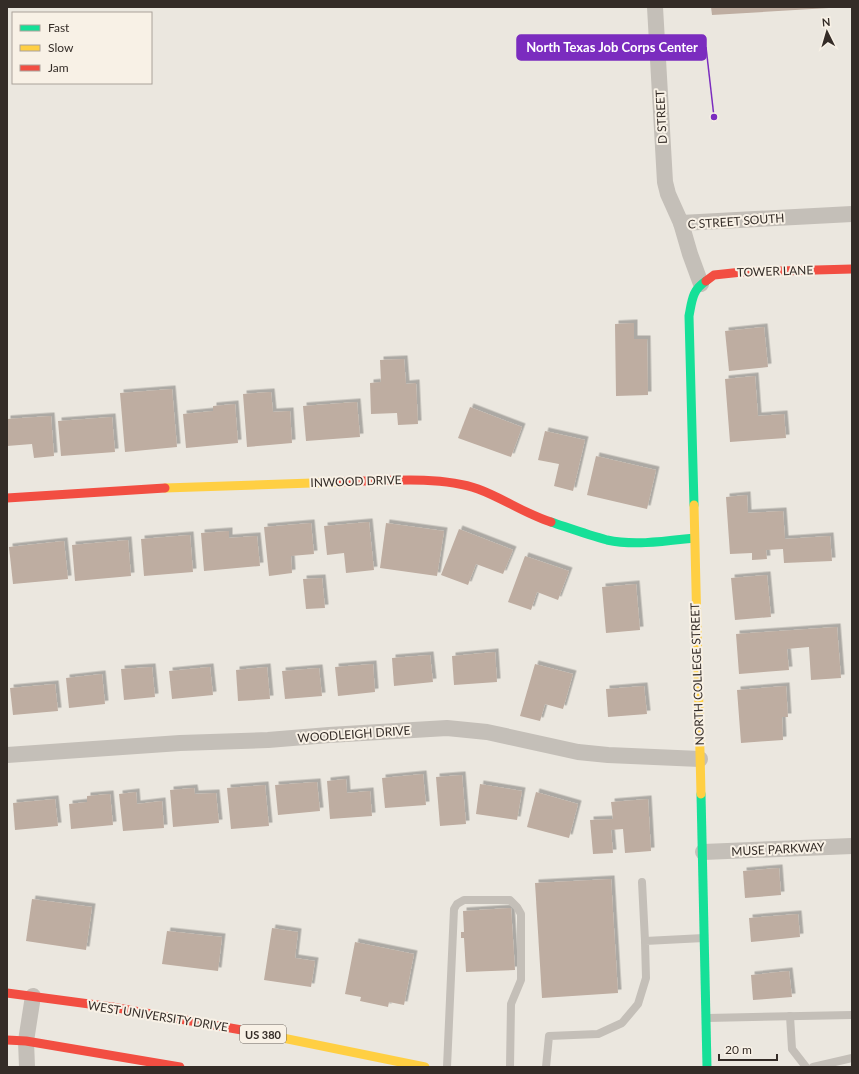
<svg xmlns="http://www.w3.org/2000/svg" width="859" height="1074" font-family="Lato,sans-serif">
	<style>
		.building { fill: #beada1; filter: url(#shadow) }
		.lines { fill: none; stroke-linecap: round; stroke-linejoin: round }
		.lane { stroke: #c4bfb8; stroke-width: 8 }
		.street { stroke: #c4bfb8; stroke-width: 16 }
		.fast { stroke: #16e098; stroke-width: 9 }
		.slow { stroke: #ffcf43; stroke-width: 9 }
		.jam { stroke: #f24e42; stroke-width: 9 }
		.labels { text-anchor: middle; dominant-baseline: central; stroke-width: 4; stroke-linejoin: round; paint-order: stroke }
		.shield { fill: #f8f1e6; stroke: #6f6760; stroke-width: 1 }
		.shield-label { font-size: 11px; font-weight: bold; fill: #342c27 }
		.street-label { font-size: 12px; fill: #342c27; stroke: #f8f1e6 }
		.leader { fill: none; stroke: #7b2cbf; stroke-width: 1.5 }
		.callout-dot { fill: #7b2cbf; stroke: #f8f1e6; stroke-width: 1.5 }
		.callout { fill: #7b2cbf; stroke: #7b2cbf; stroke-width: 1.5 }
		.callout-label { font-size: 13px; text-anchor: middle; font-weight: bold; fill: #fff }
	</style>
	<defs>
		<filter id="shadow"><feDropShadow dx="3.5" dy="-3.5" stdDeviation="0" flood-color="#0004"/></filter>
	</defs>
	<rect width="100%" height="100%" fill="#ebe7df"/>
	<!-- building -->
	<g class="building">
		<path d="M711 7H829V8L712 15Z"/>
		<path d="M634 323V339H647L648 395 616 396 615 324Z"/>
		<path d="M764 327 768 367 729 371 725 331Z"/>
		<path d="M404 359 406 384 416 383 418 424 398 425 397 413 371 414 370 383 381 382 380 360Z"/>
		<path d="M755 376 758 416 784 414 786 438 730 442 725 379Z"/>
		<path d="M172 389 177 447 125 452 120 393Z"/>
		<path d="M271 392 273 412 290 411 292 443 247 447 243 394Z"/>
		<path d="M357 402 360 437 306 441 303 406Z"/>
		<path d="M235 404 238 443 186 448 183 414 213 411V406Z"/>
		<path d="M470 407 522 427 511 457 458 438Z"/>
		<path d="M51 416 54 456 34 458 32 444 7 446V419Z"/>
		<path d="M112 417 115 452 61 456 58 421Z"/>
		<path d="M545 431 585 440 573 491 554 486 559 464 538 460Z"/>
		<path d="M596 456 656 470 647 509 587 495Z"/>
		<path d="M747 495 748 513 783 511 785 539 830 536 832 561 784 563 783 549 766 550 767 559 752 560V553L730 554 726 497Z"/>
		<path d="M369 522 374 570 346 573 344 553 327 555 324 526Z"/>
		<path d="M311 523 314 554 291 556 292 573 269 576 264 527Z"/>
		<path d="M386 523 444 531 437 576 380 568Z"/>
		<path d="M459 529 513 550 503 574 476 564 468 585 441 575Z"/>
		<path d="M229 531V538L257 536 260 566 204 571 201 533Z"/>
		<path d="M190 535 193 572 144 576 141 539Z"/>
		<path d="M128 540 131 576 75 581 72 545Z"/>
		<path d="M64 541 68 579 13 584 9 547Z"/>
		<path d="M525 556 569 571 558 600 537 592 531 610 508 602Z"/>
		<path d="M767 575 771 617 735 620 731 578Z"/>
		<path d="M322 578 325 608 306 609 303 579Z"/>
		<path d="M636 584 640 630 606 633 602 587Z"/>
		<path d="M837 627 841 678 811 680 809 647 787 649 789 670 739 674 736 634Z"/>
		<path d="M495 652 497 682 454 685 452 656Z"/>
		<path d="M430 655 433 682 394 686 392 658Z"/>
		<path d="M373 664 375 692 338 696 335 667Z"/>
		<path d="M535 664 573 674 563 709 545 704 540 721 520 716Z"/>
		<path d="M152 667 155 697 124 700 121 669Z"/>
		<path d="M210 667 213 695 172 699 169 671Z"/>
		<path d="M267 667 270 699 238 701 236 670Z"/>
		<path d="M319 668 322 696 285 699 282 671Z"/>
		<path d="M102 674 105 704 69 708 66 678Z"/>
		<path d="M55 684 58 711 13 715 10 688Z"/>
		<path d="M644 686 647 714 608 717 606 689Z"/>
		<path d="M786 686 788 717H782L783 740 741 743 737 690Z"/>
		<path d="M423 774 426 805 385 808 382 778Z"/>
		<path d="M462 775 466 824 440 826 436 777Z"/>
		<path d="M346 779 347 793 370 791 372 816 330 819 327 781Z"/>
		<path d="M317 782 320 811 278 815 275 785Z"/>
		<path d="M480 784 522 791 517 820 476 814Z"/>
		<path d="M265 785 269 826 231 829 227 788Z"/>
		<path d="M194 788 195 794 216 793 219 823 173 827 170 790Z"/>
		<path d="M136 792 137 804 162 801 164 828 123 831 119 794Z"/>
		<path d="M536 792 578 804 569 838 527 827Z"/>
		<path d="M110 794 113 825 71 829 69 804 87 802V796Z"/>
		<path d="M55 799 58 826 15 830 13 803Z"/>
		<path d="M648 799 651 851 625 853 623 829 611 830 613 853 593 854 590 820 613 819 611 802Z"/>
		<path d="M779 868 781 895 745 898 743 871Z"/>
		<path d="M611 879 618 993 542 998 535 883Z"/>
		<path d="M32 899 92 907 86 950 26 941Z"/>
		<path d="M511 908 515 970 466 972 464 938H461V932H464L463 911Z"/>
		<path d="M798 914 800 937 751 942 749 918Z"/>
		<path d="M272 928 298 932 295 958 315 961 311 987 264 980Z"/>
		<path d="M167 931 222 937 218 971 162 964Z"/>
		<path d="M355 942 414 954 404 1005 389 1002 388 1007 360 1001 361 997 345 994Z"/>
		<path d="M789 971 792 997 753 1000 751 975Z"/>
	</g>
	<g class="lines">
		<!-- lane -->
		<g class="lane">
			<path d="M642 882 645 941"/>
			<path d="M790 1016 792 1049 806 1067"/>
			<path d="M707 1018 852 1015"/>
			<path d="M447 1067 454 909 457 904 464 900H510L517 907 521 914V980L511 1004 510 1067"/>
			<path d="M546 1067 549 1036 598 1034 622 1023 638 1004 646 978 645 941 704 938"/>
			<path d="M813 1067 852 1058"/>
		</g>
		<!-- street -->
		<g class="street">
			<path d="M655 7 665 182 668 194 681 223 690 254 701 284"/>
			<path d="M681 223 852 214"/>
			<path d="M7 755 180 743 268 740 329 735 447 728 487 732 578 752 608 755 700 759"/>
			<path d="M703 852 852 846"/>
			<path d="M27 1067 26 1041 33 996"/>
		</g>
		<!-- fast -->
		<g class="fast">
			<path d="M694 505 689 316C692 301 692 290 706 281"/>
			<path d="M551 522C569 528 588 535 607 540 634 546 667 541 694 538"/>
			<path d="M701 794 707 1067"/>
		</g>
		<!-- slow -->
		<g class="slow">
			<path d="M165 488 341 482"/>
			<path d="M694 505 701 794"/>
			<path d="M253 1032 425 1067"/>
		</g>
		<!-- jam -->
		<g class="jam">
			<path d="M706 281 714 275 742 272 852 269"/>
			<path d="M341 482C382 481 440 475 478 489 503 498 525 514 551 522"/>
			<path d="M7 498 165 488"/>
			<path d="M7 993 112 1007 253 1032"/>
			<path d="M7 1040 26 1041 180 1067"/>
		</g>
	</g>
	<g class="labels">
		<!-- shield labels -->
		<rect class="shield" x="240" y="1025" width="46" height="18" rx="3"/>
		<g class="shield-label">
			<text x="263" y="1034">US 380</text>
		</g>
		<!-- street labels -->
		<g class="street-label">
			<text transform="translate(661 117) rotate(-93)">D STREET</text>
			<text transform="translate(736 221) rotate(-4)">C STREET SOUTH</text>
			<text transform="translate(775 271) rotate(-2)">TOWER LANE</text>
			<text transform="translate(356 481) rotate(-2)">INWOOD DRIVE</text>
			<text transform="translate(697 674) rotate(-92)">NORTH COLLEGE STREET</text>
			<text transform="translate(354 734) rotate(-4)">WOODLEIGH DRIVE</text>
			<text transform="translate(778 849) rotate(-3)">MUSE PARKWAY</text>
			<text transform="translate(158 1016) rotate(9)">WEST UNIVERSITY DRIVE</text>
		</g>
	</g>
	<!-- callouts -->
	<path class="leader" d="M714 117L706 47"/>
	<circle class="callout-dot" cx="714" cy="117" r="4"/>
	<rect class="callout" x="517" y="35" width="189" height="25" rx="4"/>
	<g class="callout-label">
		<text x="612" y="52">North Texas Job Corps Center</text>
	</g>
	<!-- border -->
	<rect width="859" height="1074" fill="none" stroke="#342c27" stroke-width="16"/>
	<!-- legend -->
	<rect x="12" y="12" width="140" height="72" fill="#f8f1e6" stroke="#aaa29a"/>
	<rect x="20" y="25" width="20" height="6" fill="#16e098" stroke="#aaa29a"/>
	<text x="48" y="32" font-size="12" fill="#342c27">Fast</text>
	<rect x="20" y="45" width="20" height="6" fill="#ffcf43" stroke="#aaa29a"/>
	<text x="48" y="52" font-size="12" fill="#342c27">Slow</text>
	<rect x="20" y="65" width="20" height="6" fill="#f24e42" stroke="#aaa29a"/>
	<text x="48" y="72" font-size="12" fill="#342c27">Jam</text>
	<!-- north arrow -->
	<g transform="translate(827 32) rotate(355)" stroke="#f8f1e6" stroke-width="3" paint-order="stroke">
	<path d="M0-3L7 15L0 10L-7 15Z" fill="#342c27"/>
	<text y="-6" font-size="11" font-weight="bold" text-anchor="middle" fill="#342c27">N</text>
	</g>
	<!-- scale -->
	<path d="M719 1054v6h58v-6" fill="none" stroke="#342c27" stroke-width="2"/>
	<text x="725" y="1054" font-size="12" fill="#342c27" stroke="#f8f1e6" stroke-width="3" paint-order="stroke">20 m</text>
</svg>
